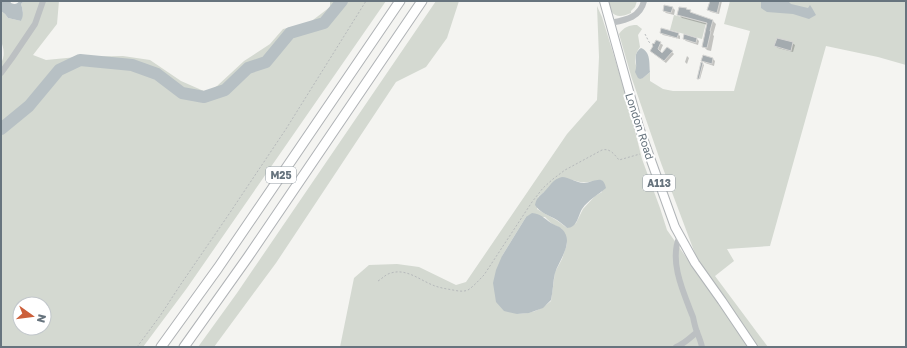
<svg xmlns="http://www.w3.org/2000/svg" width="907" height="348" font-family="'Golos Text',sans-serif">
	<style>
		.green { fill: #d4d9d1; fill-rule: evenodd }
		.water { fill: #b7c0c4 }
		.shadow { fill: #0003 }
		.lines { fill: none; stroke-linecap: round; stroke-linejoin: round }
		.river { stroke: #b7c0c4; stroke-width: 12 }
		.building { fill: #a4abaf; stroke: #d6d6d4 }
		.major-casing { stroke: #b0b4b7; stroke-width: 10 }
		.highway-casing { stroke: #b0b3b6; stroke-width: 11 }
		.path { stroke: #b6b9bb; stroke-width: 1; stroke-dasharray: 2 2; stroke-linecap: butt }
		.minor { stroke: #bcc0c2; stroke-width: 6 }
		.major { stroke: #fff; stroke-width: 8 }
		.highway { stroke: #fff; stroke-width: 9 }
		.labels { text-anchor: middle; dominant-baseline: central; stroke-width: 4; stroke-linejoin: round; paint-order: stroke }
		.shield { fill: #fff; stroke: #959ea5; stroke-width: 1 }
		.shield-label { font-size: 10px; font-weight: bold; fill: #67747e }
		.street-label { font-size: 11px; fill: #67747e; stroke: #fff }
	</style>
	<rect width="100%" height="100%" fill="#f4f4f1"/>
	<!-- green -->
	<g class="green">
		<path d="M22 1H59L57 24 33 55 46 60 77 57 123 56 150 60 181 81 206 92 217 86 244 61 270 44 283 29 309 23 330 7V1H386L187 288 143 347H1V63C5 57 4 47 1 42V11L5 14 8 18 21 21 23 11 21 4 23 2ZM20 304H44V328H20Z"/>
		<path d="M436 1H459L447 38 426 67 396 82 276 263 214 347H198L237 293Z"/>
		<path d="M607 1H637L635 7 631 11V13C617 19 611 16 607 1Z"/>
		<path d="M730 1H906V65L878 57 826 46 770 246 727 249 734 261 715 276 768 347H756L749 335 697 259 661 163 632 79 619 34C624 27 629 25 637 25L642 29 638 35 640 47C631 59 636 68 643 78L650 72V81L663 89 673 91H734L750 31 724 24Z"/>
		<path d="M597 6 602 17 626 95 642 159 660 208 667 230 736 328 748 347H340L354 278 369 265 397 264 419 267 456 285 466 282 567 134 597 100 599 57ZM573 180C583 184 590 182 600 180L602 192 595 196 583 209 576 223 567 228C558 220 547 215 537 209L538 197 544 192ZM526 217H545L551 223 562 229 567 244 562 259 555 272 551 301C539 311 533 313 517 314L502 256Z"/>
		<path d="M674 15 706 23 702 39 670 30Z"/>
	</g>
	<!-- water -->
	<g class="water">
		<path d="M1 1H10L11 3C16 5 16 4 20 1L23 2 21 4C23 10 24 15 21 21L8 18 5 14 1 11Z"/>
		<path d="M761 1H788L791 4 808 8 810 5 812 8 816 15 809 19 793 14 767 12 761 8Z"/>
		<path d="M641 48C651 52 649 63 650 72L643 78 640 79 638 78 635 72C639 63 631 55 641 48Z"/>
		<path d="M562 177C569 177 576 183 584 183 589 183 596 179 601 180 604 181 605 184 606 188 598 195 588 200 582 209 578 216 577 228 567 228 564 225 560 222 557 220 549 215 540 213 535 205 536 199 539 196 544 192 550 186 553 179 562 177Z"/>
		<path d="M532 213C541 214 544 218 551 223 554 225 559 226 562 229 575 242 559 260 555 273 553 281 553 291 551 300L543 308 529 313 517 314 504 311 496 302 493 283 496 270 502 256 526 217Z"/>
	</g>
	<!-- shadow -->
	<g class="shadow">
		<path d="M711 1H722L719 14 711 12 708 10Z"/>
		<path d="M673 8 675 10 674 15 666 13 664 11Z"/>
		<path d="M684 8 690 11 694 15 713 21 716 24 713 35 714 36 711 51 707 50 703 46 708 25 682 18 678 14Z"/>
		<path d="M661 33 678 34 680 36V39L663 35Z"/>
		<path d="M685 35 697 39 699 41 698 45 686 41 684 39Z"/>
		<path d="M660 43 663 45 660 52 662 54 672 52 674 54 666 63 653 53Z"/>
		<path d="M792 43 795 45 793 52 778 48 775 46Z"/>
		<path d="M687 56 689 58 687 64 685 62Z"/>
		<path d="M704 57 713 59 715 61 714 66 705 63 703 61Z"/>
		<path d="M703 64 704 65 700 79 698 78Z"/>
	</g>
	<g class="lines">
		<!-- river -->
		<path class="river" d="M1 129 29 106 59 70 80 60 132 65 157 74 182 93 204 97 225 90 248 68 266 62 290 33 324 23 342 1"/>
	</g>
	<!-- building -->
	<g class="building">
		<path d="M710 1H720L717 13 707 10Z"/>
		<path d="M664 5 673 7 671 13 663 11Z"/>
		<path d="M679 7 687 8 686 9 691 10 690 12 713 20 710 31H711L707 48 702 47 707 23 677 15Z"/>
		<path d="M661 28 679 33 677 38 660 33Z"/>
		<path d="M684 34 697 38 696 43 683 39Z"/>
		<path d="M777 38 793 42 791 51 774 46Z"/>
		<path d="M656 40 661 42 658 49 662 53 667 47 673 51 664 61 650 51 653 46 652 45 653 43 654 44Z"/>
		<path d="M703 55 713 58 712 64 701 61Z"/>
		<path d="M701 62 703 63 699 79H697Z"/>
	</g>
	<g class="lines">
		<!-- major casing -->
		<g class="major-casing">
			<path id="major" d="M604 1 639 127 675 227 695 263 722 301 753 347"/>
		</g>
		<!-- highway casing -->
		<g class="highway-casing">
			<g id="highway">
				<path d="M161 347 218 268 400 1"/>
				<path d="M184 347 248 257 422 1"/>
			</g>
		</g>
		<!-- path -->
		<g class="path">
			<path d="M645 34 649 42 651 44"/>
			<path d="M378 281C383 278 386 274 391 273 407 268 421 281 435 286 441 288 447 289 453 290 458 291 463 292 468 290 474 286 479 280 484 275L532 202 543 188 553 179 565 170 602 150C610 148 614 154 619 160L640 154"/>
			<path d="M137 347 160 316 181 284 227 217 286 129 366 1"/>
		</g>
		<!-- minor -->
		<g class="minor">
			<path d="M610 23C625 20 640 18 644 1"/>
			<path d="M1 73 12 58 35 24 43 1"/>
			<path d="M680 236C668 260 684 294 693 317 694 322 695 327 697 332 699 337 701 342 702 347"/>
			<path d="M676 347C684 344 690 338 697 332"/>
		</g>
		<!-- major -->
		<use href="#major" class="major"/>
		<!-- highway -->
		<use href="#highway" class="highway"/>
	</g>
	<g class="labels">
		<!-- shield labels -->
		<g class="shield">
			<rect x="266" y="167" width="30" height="16" rx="3"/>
			<rect x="643" y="175" width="32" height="16" rx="3"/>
		</g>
		<g class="shield-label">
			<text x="281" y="175">M25</text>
			<text x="659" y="183">A113</text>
		</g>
		<!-- street labels -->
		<g class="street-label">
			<text transform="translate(640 126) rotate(72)">London Road</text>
		</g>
	</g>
	<!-- border -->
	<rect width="907" height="348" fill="none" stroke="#67747e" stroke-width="4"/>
	<!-- north arrow -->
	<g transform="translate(32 316) rotate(104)"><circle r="19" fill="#ffffff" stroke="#c2c7cb"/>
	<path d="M0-3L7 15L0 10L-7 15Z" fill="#cc5f3a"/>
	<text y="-6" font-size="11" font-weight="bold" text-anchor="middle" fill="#67747e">N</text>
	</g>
</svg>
